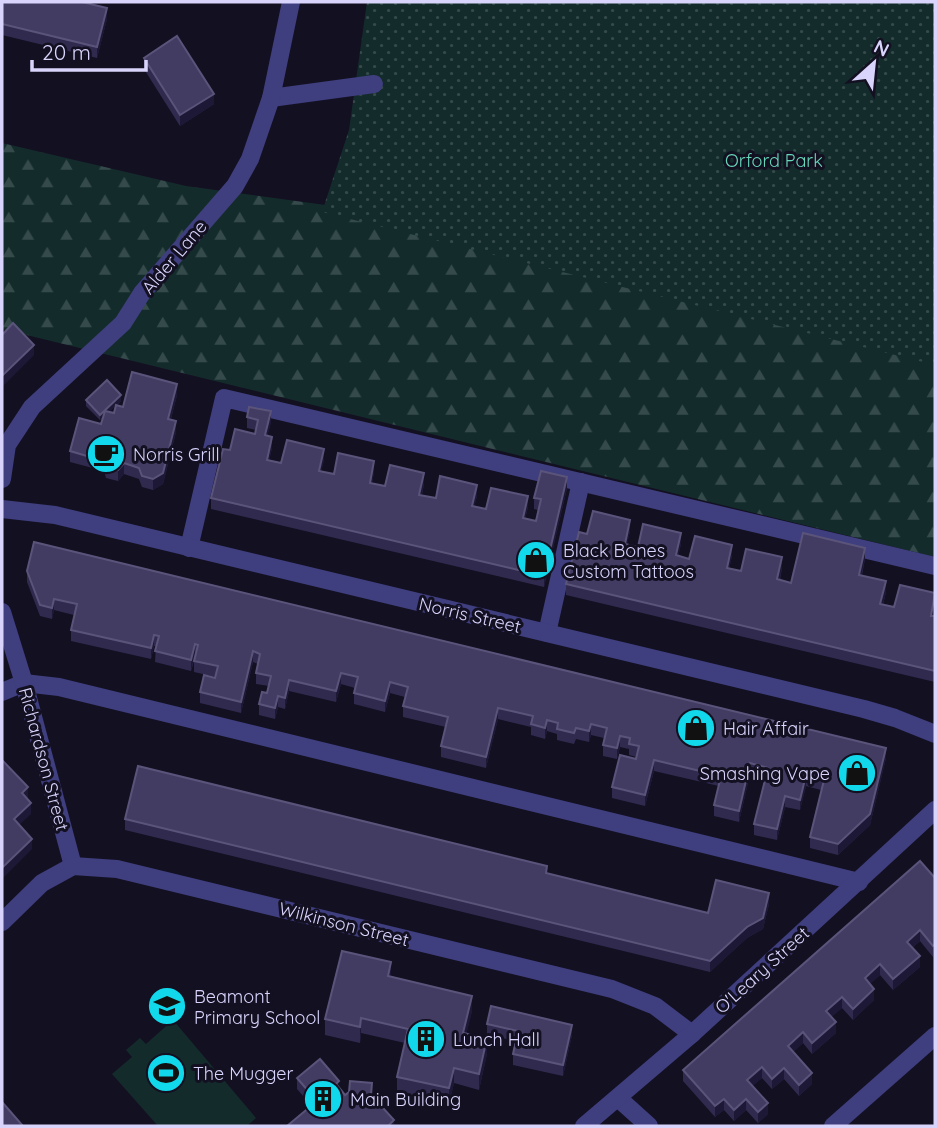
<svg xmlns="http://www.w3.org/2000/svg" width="937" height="1128" font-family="Quicksand,sans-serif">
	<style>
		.green { fill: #132c2b }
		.forest { fill: url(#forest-firs) }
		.park { fill: url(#park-dots) }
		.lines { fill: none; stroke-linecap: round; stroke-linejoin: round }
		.service { stroke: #3f3e7e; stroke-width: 18 }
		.minor { stroke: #3f3e7e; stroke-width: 18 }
		.tertiary { stroke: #3f3e7e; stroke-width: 18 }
		.wall { fill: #312a4f; fill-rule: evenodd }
		.shaded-wall { fill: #1d1835 }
		.building { fill: #433c62; stroke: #5a547a; stroke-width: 2 }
		.labels { text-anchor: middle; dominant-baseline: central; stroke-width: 6; stroke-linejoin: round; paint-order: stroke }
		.park-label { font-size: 18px; fill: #66d7b8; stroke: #131022 }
		.street-label { font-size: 18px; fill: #d8d4fc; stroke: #131022 }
		.poi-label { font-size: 18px; fill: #d8d4fc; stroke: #131022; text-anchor: start }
	</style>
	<defs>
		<pattern id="forest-firs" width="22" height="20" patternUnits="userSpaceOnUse" patternTransform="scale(1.75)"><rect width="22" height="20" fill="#132c2b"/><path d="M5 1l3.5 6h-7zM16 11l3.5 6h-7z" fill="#354a4b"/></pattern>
		<pattern id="park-dots" width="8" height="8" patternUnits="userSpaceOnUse" patternTransform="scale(1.75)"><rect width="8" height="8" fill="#132c2b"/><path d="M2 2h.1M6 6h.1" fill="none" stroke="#354a4b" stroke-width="1.8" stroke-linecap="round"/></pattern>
	</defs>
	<rect width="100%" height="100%" fill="#131022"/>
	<!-- green -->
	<path class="green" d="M173 1020 256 1118 247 1126H158L112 1074 132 1057 126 1050 140 1038 146 1044Z"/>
	<!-- forest -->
	<path class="forest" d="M2 143 186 186 420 218 935 345V557L2 329Z"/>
	<!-- park -->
	<path class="park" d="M367 2H935V365L322 212 349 130Z"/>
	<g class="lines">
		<!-- service -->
		<g class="service">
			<path d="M189 548 224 398 935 566"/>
			<path d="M547 633 581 482"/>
			<path d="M2 692 24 683 59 687 859 882"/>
			<path d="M833 1126 935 1036"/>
		</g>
		<!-- minor -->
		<g class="minor">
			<path d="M271 98 374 84"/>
			<path d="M2 479 7 445 32 407 123 323 142 293 235 186 250 159 271 98 291 2"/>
			<path d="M2 612 24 683 73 866"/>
			<path d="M2 922 42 883 73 866 117 869 612 989 655 1006 692 1034"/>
			<path d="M618 1098 649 1126"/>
			<path d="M584 1126 692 1034 935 810"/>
		</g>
		<!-- tertiary -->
		<path class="tertiary" d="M2 509 55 515 864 709 895 718 935 734"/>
	</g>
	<!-- wall -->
	<g class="wall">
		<path d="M2 2 107 19 97 58 2 35Z"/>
		<path d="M144 58 214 104 180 126 144 69Z"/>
		<path d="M177 395 171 419 176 432 163 484 153 490 142 487 139 479 124 474 118 481 106 478 104 471 70 462V451L101 424 103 418 100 420 86 406V400L121 401 117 405 123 407ZM115 406 114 413 109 412Z"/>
		<path d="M247 417 271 422 267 436 272 448 269 460 281 463 324 460 321 471 334 474 374 472 372 483 385 486 424 484 422 495 436 498 477 496 474 507 486 509 528 507 525 519 536 521 538 510 534 509V498L567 488 544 587 211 509V498L230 450 255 434 256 430 247 428Z"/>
		<path d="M630 531 627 544 638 547 681 544 678 556 689 559 732 556 729 568 741 571 782 568 780 580 791 583 865 559 862 575 886 592 883 605 894 607 935 593V608L934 616H935V682L566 595V584L587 534Z"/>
		<path d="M27 571 886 758 870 825 838 855 810 848V837L821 790 806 786 800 810 785 807 777 840 754 835V824L765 778 750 774 739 822 714 816V805L719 786 654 771 645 806 612 798V787L636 759V757L629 755V749L620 747 617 759 603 756V745L604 738 591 735 589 742 576 739 574 744 557 740V734L547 731 545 739 531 735V727L498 719 486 768 441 757V746L446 727 403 717V706L405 697 390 693 385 712 354 704V693L355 688 341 684 336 702 289 691 285 709 278 707 275 719 259 715V704L267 693 269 686 256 684V673L258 664 253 662 241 713 200 703V692L215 678 216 677 194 672V661L191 671 155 662 156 646H154L151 659 71 641V630L74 615 54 610 52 619 40 616 27 582Z"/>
		<path d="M125 819 547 874 708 913 769 904 763 929 747 938 710 972 125 830Z"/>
		<path d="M935 878V955L933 957 920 941 912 948 920 967 893 990 880 975 870 984 874 1000 853 1020 842 1008 831 1017 836 1033 812 1054 803 1043 793 1052 812 1084 799 1096 784 1079 772 1089 762 1078 752 1086 768 1114 758 1123 746 1110 734 1121 724 1110 715 1117 683 1081V1070Z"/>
		<path d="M391 977 472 1011 466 1034 487 1054 479 1090 454 1083 449 1104 397 1093V1077L405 1043 361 1033 360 1043 325 1035V1019Z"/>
		<path d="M487 1024 572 1035 563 1076 513 1065V1054L516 1041 487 1035Z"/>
		<path d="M297 1078 339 1088 345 1095 372 1096 394 1126 311 1105 297 1089Z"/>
	</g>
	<!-- shaded-wall -->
	<g class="shaded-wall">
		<path d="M107 8V19L97 58V47Z"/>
		<path d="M214 94V104L180 126V115Z"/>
		<path d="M34 345V355L2 387V376Z"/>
		<path d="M177 384V395L168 430V419Z"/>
		<path d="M121 395V401L100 420V415Z"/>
		<path d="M271 411V422L265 446V435Z"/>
		<path d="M176 421V432L163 484 153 490V479Z"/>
		<path d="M272 437V448L267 471V460Z"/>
		<path d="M324 449V460L319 482V471Z"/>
		<path d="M374 461V472L370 494V483Z"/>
		<path d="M124 463V474L118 481V470Z"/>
		<path d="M424 473V484L419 506V495Z"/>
		<path d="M567 477V488L544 587V576Z"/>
		<path d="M477 485V496L472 517V506Z"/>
		<path d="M528 496V507L523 529V518Z"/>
		<path d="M630 520V531L625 555V544Z"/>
		<path d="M681 533V544L676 566V555Z"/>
		<path d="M732 545V556L727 579V568Z"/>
		<path d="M865 548V559L859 585V575Z"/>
		<path d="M782 557V568L777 590V579Z"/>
		<path d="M886 581V592L880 615V604Z"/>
		<path d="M935 597V608L931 626V616Z"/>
		<path d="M54 599V610L52 619V608Z"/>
		<path d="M154 635V646L151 659V648Z"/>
		<path d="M195 644V655L191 671V660Z"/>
		<path d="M253 651V662L241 713V702Z"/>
		<path d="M341 673V684L336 702V691Z"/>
		<path d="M289 680V691L285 709V698Z"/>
		<path d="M390 682V693L385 712V701Z"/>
		<path d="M278 696V707L275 719V708Z"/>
		<path d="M498 708V719L486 768V757Z"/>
		<path d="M547 720V731L545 739V728Z"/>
		<path d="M591 724V735L589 742V731Z"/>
		<path d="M620 736V747L617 759V748Z"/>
		<path d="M886 748V758L870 825 838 855V844Z"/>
		<path d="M654 760V771L645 806V795Z"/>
		<path d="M750 763V774L739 822V811Z"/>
		<path d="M806 775V786L800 810V800Z"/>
		<path d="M28 787V798L22 804V793Z"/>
		<path d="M785 796V807L777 840V829Z"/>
		<path d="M31 803V814L14 830V819Z"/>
		<path d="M32 839V849L2 879V868Z"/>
		<path d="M769 893V904L763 929 747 938 710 972V961Z"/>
		<path d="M920 930V941L907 952V942Z"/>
		<path d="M935 944V955L933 957V946Z"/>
		<path d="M920 956V967L893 990V979Z"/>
		<path d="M391 962V978L388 976Z"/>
		<path d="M880 964V975L865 989V978Z"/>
		<path d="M874 989V1000L853 1020V1009Z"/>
		<path d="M472 996V1011L463 1048V1033Z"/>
		<path d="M842 997V1008L826 1022V1011Z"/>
		<path d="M361 1018V1033L360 1043V1027Z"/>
		<path d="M836 1022V1033L812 1054V1043Z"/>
		<path d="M572 1025V1035L563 1076V1065Z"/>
		<path d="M803 1032V1043L788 1057V1046Z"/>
		<path d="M487 1038V1054L479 1090V1074Z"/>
		<path d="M762 1067V1078L747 1091V1080Z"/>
		<path d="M454 1068V1083L449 1104V1088Z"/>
		<path d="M784 1068V1079L772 1089V1079Z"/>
		<path d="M812 1073V1084L799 1096V1085Z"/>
		<path d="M724 1099V1110L715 1117V1106Z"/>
		<path d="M746 1099V1110L734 1121V1110Z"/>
		<path d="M768 1103V1114L758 1123V1112Z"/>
		<path d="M394 1120V1126H388Z"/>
	</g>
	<!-- building -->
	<g class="building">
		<path d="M2 2H82L107 8 97 47 2 24Z"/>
		<path d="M177 36 214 94 180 115 144 58Z"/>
		<path d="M13 323 34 345 2 376V335Z"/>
		<path d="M132 372 177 384 168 419 176 421 163 473 153 479 142 476 139 468 124 463 118 470 106 467 104 461 70 451 79 418 101 424 105 411 114 413 116 405 123 407Z"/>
		<path d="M107 380 121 395 100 415 86 400Z"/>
		<path d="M249 407 271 411 265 435 272 437 267 460 281 463 287 440 324 449 319 471 334 474 338 453 374 461 370 483 385 486 390 465 424 473 419 495 436 498 440 476 477 485 472 506 486 509 491 488 528 496 523 518 536 521 541 499 534 498 541 471 567 477 544 576 211 498 223 449 230 450 235 429 255 434 258 420 247 417Z"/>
		<path d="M593 511 630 520 625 544 638 547 643 524 681 533 676 555 689 559 695 536 732 545 727 568 741 571 746 549 782 557 777 579 791 583 803 533 865 548 859 575 886 581 880 604 894 607 900 585 935 593 931 616H935V671L566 584 579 532 587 534Z"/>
		<path d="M34 542 886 748 870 814 838 844 810 837 824 780 806 775 800 800 785 796 777 829 754 824 768 768 750 763 739 811 714 805 721 776 654 760 645 795 612 787 620 755 636 759 639 746 629 744 630 738 620 736 617 748 603 745 607 728 591 724 589 731 576 728 574 733 557 729 558 723 547 720 545 728 531 724 533 716 498 708 486 757 441 746 448 717 403 706 408 687 390 682 385 701 354 693 358 677 341 673 336 691 289 680 285 698 278 696 275 708 259 704 262 692 267 693 271 676 256 673 260 654 253 651 241 702 200 692 204 675 215 678 218 666 194 661 198 645 195 644 191 660 155 651 159 636 154 635 151 648 71 630 77 604 54 599 52 608 40 605 27 571Z"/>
		<path d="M2 760 28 787 22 793 31 803 14 819 32 839 2 868Z"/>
		<path d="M138 766 547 866 546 873 708 913 716 880 769 893 763 918 747 927 710 961 125 819Z"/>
		<path d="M920 861 935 878V944L933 946 920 930 907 942 920 956 893 979 880 964 865 978 874 989 853 1009 842 997 826 1011 836 1022 812 1043 803 1032 788 1046 812 1073 799 1085 784 1068 772 1079 762 1067 747 1080 768 1103 758 1112 746 1099 734 1110 724 1099 715 1106 683 1070Z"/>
		<path d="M342 951 391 962 388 976 472 996 463 1033 487 1038 479 1074 454 1068 449 1088 397 1077 408 1029 361 1018 360 1027 325 1019Z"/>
		<path d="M491 1006 572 1025 563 1065 513 1054 518 1031 487 1024Z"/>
		<path d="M320 1059 339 1081 336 1084 345 1095 349 1092 350 1081 372 1083 371 1095 394 1120 388 1126H287L317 1101 297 1078Z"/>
		<path d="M2 1102 23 1126H2Z"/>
	</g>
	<!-- icons -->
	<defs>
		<g id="cafe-disc" transform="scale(2.0125)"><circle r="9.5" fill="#11d9eb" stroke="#131022"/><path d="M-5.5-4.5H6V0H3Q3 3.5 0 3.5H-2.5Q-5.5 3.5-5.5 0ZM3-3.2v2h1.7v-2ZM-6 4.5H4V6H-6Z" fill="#111"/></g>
		<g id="shop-disc" transform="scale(2.0125)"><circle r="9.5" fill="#11d9eb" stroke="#131022"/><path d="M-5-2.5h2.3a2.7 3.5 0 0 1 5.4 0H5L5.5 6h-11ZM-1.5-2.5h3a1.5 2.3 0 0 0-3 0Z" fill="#111"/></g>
		<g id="school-disc" transform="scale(2.0125)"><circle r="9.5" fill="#11d9eb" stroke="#131022"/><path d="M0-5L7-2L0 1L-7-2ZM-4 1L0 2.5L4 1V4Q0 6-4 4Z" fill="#111"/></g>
		<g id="building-disc" transform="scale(2.0125)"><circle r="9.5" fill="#11d9eb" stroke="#131022"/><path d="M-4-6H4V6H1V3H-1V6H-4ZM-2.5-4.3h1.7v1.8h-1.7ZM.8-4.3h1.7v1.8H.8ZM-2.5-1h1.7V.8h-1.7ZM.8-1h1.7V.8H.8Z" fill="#111"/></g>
		<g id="stadium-disc" transform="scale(2.0125)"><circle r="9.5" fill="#11d9eb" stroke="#131022"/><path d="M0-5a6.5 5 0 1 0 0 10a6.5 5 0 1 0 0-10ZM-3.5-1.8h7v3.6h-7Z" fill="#111"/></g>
	</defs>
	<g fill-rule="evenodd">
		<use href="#cafe-disc" x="106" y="454"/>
		<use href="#shop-disc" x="536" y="560"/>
		<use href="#shop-disc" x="696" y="728"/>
		<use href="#shop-disc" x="857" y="773"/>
		<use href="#school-disc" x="167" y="1006"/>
		<use href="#building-disc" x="426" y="1039"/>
		<use href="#stadium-disc" x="166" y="1073"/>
		<use href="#building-disc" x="323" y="1099"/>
	</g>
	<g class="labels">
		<!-- park labels -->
		<g class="park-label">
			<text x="774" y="160">Orford Park</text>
		</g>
		<!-- street labels -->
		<g class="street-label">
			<text transform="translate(174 257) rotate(-50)">Alder Lane</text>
			<text transform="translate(470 615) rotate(13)">Norris Street</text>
			<text transform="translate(44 759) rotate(75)">Richardson Street</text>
			<text transform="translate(344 924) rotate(14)">Wilkinson Street</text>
			<text transform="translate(762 970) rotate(-42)">O'Leary Street</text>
		</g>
		<!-- poi labels -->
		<g class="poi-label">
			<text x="133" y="454">Norris Grill</text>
			<text x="563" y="550">Black Bones<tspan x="563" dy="21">Custom Tattoos</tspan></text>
			<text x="723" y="728">Hair Affair</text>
			<text x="830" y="773" text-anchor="end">Smashing Vape</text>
			<text x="194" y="996">Beamont<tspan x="194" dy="21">Primary School</tspan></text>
			<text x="453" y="1039">Lunch Hall</text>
			<text x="193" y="1073">The Mugger</text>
			<text x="350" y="1099">Main Building</text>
		</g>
	</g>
	<!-- border -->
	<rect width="937" height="1128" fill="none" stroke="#d8d4fc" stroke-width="7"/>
	<!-- north arrow -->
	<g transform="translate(874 63) rotate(27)" stroke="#131022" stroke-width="5" paint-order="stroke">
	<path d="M0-5L12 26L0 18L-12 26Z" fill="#d8d4fc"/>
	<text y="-10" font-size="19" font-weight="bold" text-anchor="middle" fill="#d8d4fc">N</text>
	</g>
	<!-- scale -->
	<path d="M32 60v10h114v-10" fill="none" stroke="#d8d4fc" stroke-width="3.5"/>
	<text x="42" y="60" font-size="21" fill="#d8d4fc" stroke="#131022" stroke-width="5" paint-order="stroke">20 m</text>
</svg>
